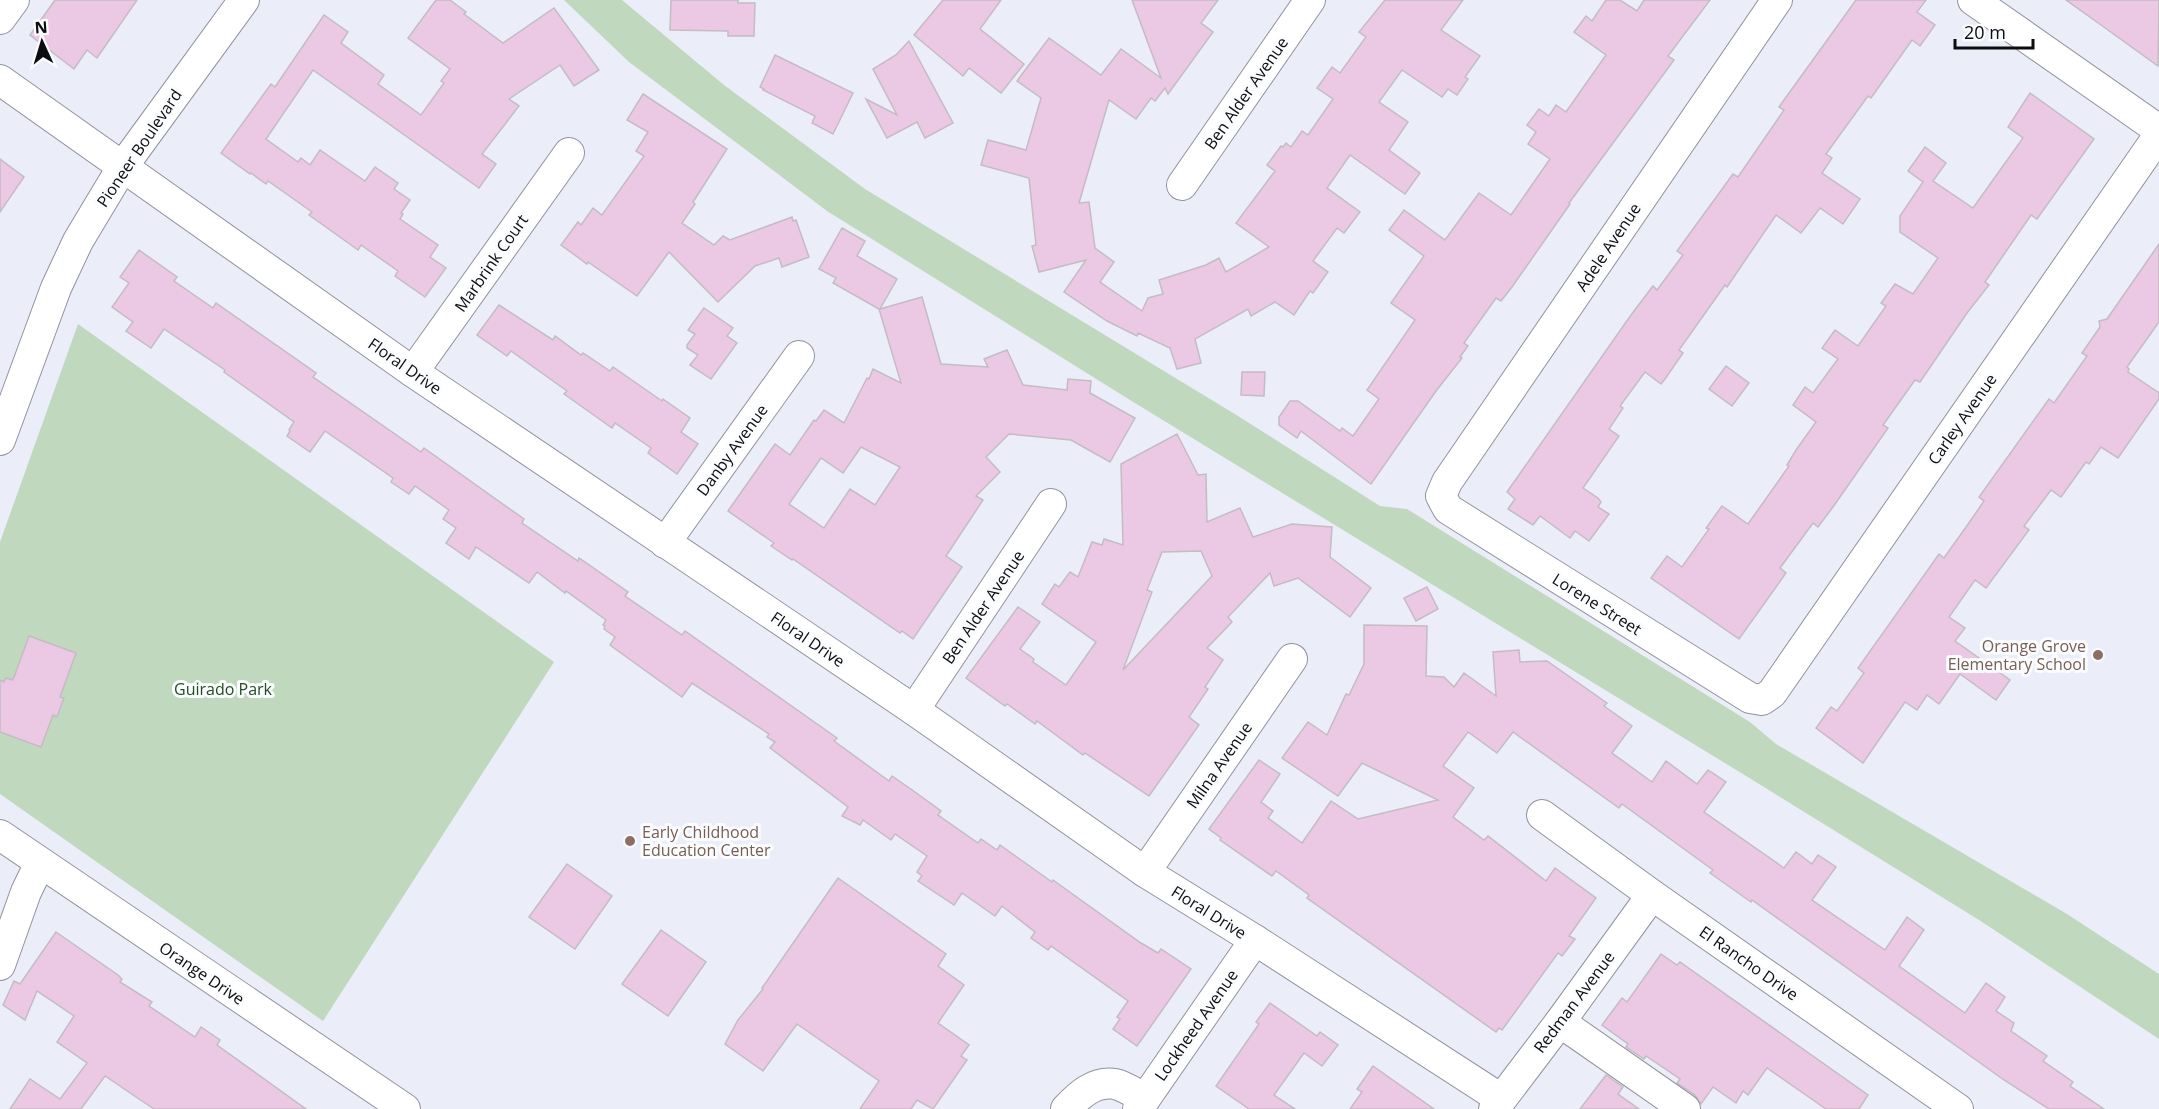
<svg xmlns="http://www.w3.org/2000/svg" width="2159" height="1109" font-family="'Open Sans',sans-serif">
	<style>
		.green { fill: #c0d8be }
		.building { fill: #ebc9e5; stroke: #c5bbc3; stroke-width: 1.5; fill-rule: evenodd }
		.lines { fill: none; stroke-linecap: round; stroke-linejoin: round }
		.minor-casing { stroke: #8f939d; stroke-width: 32 }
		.minor { stroke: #fff; stroke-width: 30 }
		.education-dot { fill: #8d6e63; stroke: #fbfcfe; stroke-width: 2 }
		.labels { text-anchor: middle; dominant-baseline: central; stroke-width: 6; stroke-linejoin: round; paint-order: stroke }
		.street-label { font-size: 16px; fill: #0b0d10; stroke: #fbfcfe }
		.education-label { font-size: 16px; fill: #785e54; stroke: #fbfcfe; text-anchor: end }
		.park-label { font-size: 16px; fill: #234c22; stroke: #fbfcfe }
	</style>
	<rect width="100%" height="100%" fill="#ebeef9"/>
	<!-- green -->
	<g class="green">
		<path d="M564 0H622L724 85 865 189 1238 416 1380 506 1407 509 1750 722 1776 744 2067 914 2159 974V1039L1979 920 1751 779 1130 400 827 211 629 62Z"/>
		<path d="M78 324 554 662 323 1021 0 794V542Z"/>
	</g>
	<!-- building -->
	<g class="building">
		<path d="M55 0H137L97 58 87 50 74 69 30 35Z"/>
		<path d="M436 0H450L466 12 464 14 503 43 554 8 599 70 574 86 560 65 509 99 519 106 482 154 496 164 479 188 313 70 266 139 298 162 301 158 310 165 320 150 365 181 375 167 398 183 394 189 410 200 401 213 403 214 400 219 438 245 430 257 446 268 425 297 395 276 398 271 361 245 358 250 309 215 312 212 268 181 266 184 251 173 250 174 221 153 271 84 275 87 324 15 348 32 341 43 384 75 378 84 421 115 444 83 441 81 450 69 408 38Z"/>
		<path d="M671 0H738V3H755L754 36H728V31L670 30Z"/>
		<path d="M943 0H1001L980 29 1024 64 1001 93 969 68 963 76 914 35Z"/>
		<path d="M1132 0H1218L1201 23 1213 32 1168 94 1165 88 1155 101 1151 98 1136 119 1109 100 1079 203 1089 202 1095 248 1114 262 1100 282 1142 311 1148 298 1163 294 1159 280 1206 265 1219 258 1226 272 1269 247 1236 223 1275 171 1267 165 1281 146 1283 147 1286 143 1291 147 1302 131 1308 135 1333 99 1317 88 1332 67 1340 73 1366 37 1359 32 1385 0H1463L1441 30 1480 56 1465 77 1468 79 1457 95 1448 89 1442 97 1402 70 1379 102 1408 122 1389 150 1420 173 1405 194 1350 155 1327 188 1360 212 1344 233 1337 228 1313 261 1328 272 1313 293 1310 291 1294 315 1275 302 1251 316 1248 309 1195 339 1201 363 1177 369 1170 348 1138 333 1137 336 1107 321 1064 292 1086 260 1039 272 1032 246 1036 245 1029 178 981 165 988 140 1026 150 1041 98 1017 81 1049 38 1101 75 1121 49 1161 78Z"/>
		<path d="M1606 0H1620L1637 11 1644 0H1710L1668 56 1674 60 1569 203 1570 204 1512 287 1501 301 1496 298 1464 343 1468 346 1460 357 1462 358 1436 391 1371 484 1301 431 1297 438 1279 425V417L1290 401H1298L1340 431 1342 428 1353 436 1379 399 1367 390 1415 320 1391 303 1424 256 1389 230 1404 210 1445 240 1479 193 1511 215 1550 159 1528 144 1536 132 1527 125 1539 109 1549 116 1556 105 1566 112 1606 55 1574 32 1586 16 1592 21Z"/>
		<path d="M1856 0H1926L1917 12 1935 25 1920 46 1912 40 1871 98 1868 96 1826 154 1832 158 1822 173 1860 199 1843 224 1820 208 1801 233 1776 215 1727 287 1725 285 1679 350 1683 353 1665 379 1661 384 1645 372 1620 406 1623 408 1609 429 1619 436 1583 488 1598 498 1601 502 1598 507 1609 514 1589 541 1575 531 1570 538 1540 516 1533 525 1508 509 1515 499 1507 492 1631 315 1653 286 1657 290 1683 255 1677 251 1733 174 1738 177 1784 110 1779 107Z"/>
		<path d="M2066 0H2159L2158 66 2101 25Z"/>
		<path d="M909 41 953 123 925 138 917 122 887 138 866 99 897 115 873 69 896 55Z"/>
		<path d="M775 55 853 93 833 134 812 123 815 116 763 90 764 89 760 87Z"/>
		<path d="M2030 93 2094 139 2037 219 2031 215 1985 282 1989 285 1967 313 1920 382 1915 380 1883 425 1888 428 1833 507 1818 527 1813 523 1780 568 1786 573 1739 639 1651 578 1667 556 1682 567 1709 529 1706 528 1722 506 1748 524 1789 466 1787 465 1796 450 1816 422 1793 405 1805 387 1813 393 1838 359 1822 348 1835 330 1858 346 1886 306 1881 303 1895 284 1913 294 1938 258 1900 232V216L1923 182 1908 171 1925 147 1946 163 1933 181 1973 208 2023 138 2008 127Z"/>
		<path d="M643 94 727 149 693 202 695 204 682 223 714 245 723 236 730 240 792 217 793 221 796 220 809 257 782 267 779 258 755 266 718 302 669 252 637 296 588 262 587 264 561 245 578 222 581 225 593 208 602 215 644 156 636 151 648 132 627 120Z"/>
		<path d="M0 159 24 177 0 212Z"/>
		<path d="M842 228 865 241 857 256 897 279 880 309 922 297 941 364 988 367 984 359 1007 350 1023 385 1067 390 1068 379 1091 381 1090 393 1135 418 1110 462 1071 440 1009 434 986 457 1000 472 976 496 983 500 946 556 962 567 913 639 902 631 900 633 793 559 792 560 771 546 774 543 728 511 775 444 790 455 814 420 816 421 824 410 844 423 867 378 869 379 873 369 901 383 879 309 833 283 836 278 819 269ZM861 447 900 467 875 505 850 489 824 528 789 504 821 458 843 473Z"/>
		<path d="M2159 244V322L2127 367 2129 369 2128 372 2159 393V399L2118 458 2101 447 2089 464 2086 462 2061 497 2051 490 2024 526 2029 530 1986 588 1975 580 1949 617 1965 628 1955 641 2010 680 1996 700 1960 674 1939 704 1927 695 1917 710 1905 702 1863 763 1816 728 1831 707 1837 711 1864 673 1858 668 1939 554 1944 558 1971 520 1984 501 1979 497 2049 399 2054 403 2087 356 2082 353 2100 327 2099 321 2107 319Z"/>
		<path d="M139 250 177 277 174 281 213 308 216 303 316 373 313 377 421 452 424 448 524 519 522 523 578 561 579 558 628 592 625 596 682 635 685 631 837 738 834 741 889 781 892 776 915 792 941 811 938 815 978 843 981 839 997 850 1000 845 1052 882 1053 880 1141 943 1158 953 1161 949 1191 969 1137 1046 1113 1029 1120 1019 1117 1017 1128 1001 1051 946 1048 950 1031 938 1035 932 1002 906 995 916 962 893 954 905 918 881 922 876 917 872 927 856 895 834 891 840 863 820 860 825 842 816 848 807 770 748 775 742 767 737 769 734 692 683 682 697 610 645 615 637 604 629 605 626 603 625 606 620 566 591 565 593 537 572 529 583 476 547 469 559 446 543 456 528 443 519 449 510 415 486 409 494 391 482 393 478 325 431 310 452 287 436 290 431 289 430 294 422 224 372 225 370 164 329 151 348 126 331 133 322 112 307 129 283 120 277Z"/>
		<path d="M499 305 553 340 555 336 581 355 583 353 610 371 613 367 662 401 663 399 690 418 681 432 698 444 677 474 648 453 651 448 615 423 612 428 564 394 567 391 511 351 507 356 477 335Z"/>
		<path d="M704 308 733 328 727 336 737 343 711 379 690 365 698 355 687 348V345L695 334 688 330Z"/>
		<path d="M1726 366 1749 383 1732 406 1709 389Z"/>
		<path d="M1242 372H1265L1264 396 1241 395Z"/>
		<path d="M1177 434 1198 475 1206 474 1207 522 1240 508 1253 537 1292 524 1332 527 1330 557 1371 588 1350 617 1298 578 1274 586 1270 573 1228 617 1232 622 1207 648 1223 660 1205 687 1208 689 1189 717 1199 725 1149 796 1085 753 1083 755 1037 721 1035 724 1007 704 1005 706 966 678 1018 607 1040 622 1020 649 1034 659 1033 662 1066 685 1096 642 1042 604 1055 584 1059 587 1070 572 1078 577 1092 542 1102 545 1104 539 1123 545 1121 464ZM1201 551 1212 576 1123 670 1152 592 1147 590 1162 552Z"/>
		<path d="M1427 587 1438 609 1416 621 1404 598Z"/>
		<path d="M1364 625 1427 626 1426 676 1444 677 1454 687 1464 673 1496 696 1493 652 1519 650 1520 662 1547 661 1607 703 1604 706 1632 726 1612 753 1652 782 1666 761 1697 784 1708 770 1726 782 1704 812 1784 868 1796 852 1812 864 1818 855 1836 867 1812 900 1885 950 1907 917 1924 930 1899 966 1965 1013 1986 983 2005 997 1996 1011 2014 1023 2011 1031 2047 1056 2043 1061 2073 1082 2070 1086 2104 1109H2049L2004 1080 1752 900 1751 902 1710 873 1713 870 1622 804 1619 808 1513 732 1497 753 1468 732 1443 766 1474 788 1453 817 1484 840 1488 836 1546 881 1555 868 1596 898 1569 936 1575 939 1562 956 1558 953 1502 1030 1499 1028 1496 1032 1307 898 1309 895 1276 871 1272 876 1220 840 1221 838 1209 829 1259 760 1280 774 1261 802 1273 811 1268 818 1302 843 1331 801 1358 819 1438 800 1362 763 1338 796 1282 758 1308 722 1327 735 1346 694 1349 695 1364 664Z"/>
		<path d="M29 636 76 653 60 697 64 698 57 717 53 715 41 747 0 732V680L4 682 6 678 13 680Z"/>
		<path d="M567 864 612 896 575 949 529 917Z"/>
		<path d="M838 878 946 954 938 966 964 985 938 1023 969 1045 961 1056 967 1060 933 1109 917 1100 911 1109H860L879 1081 797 1024 763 1071 725 1044 738 1020 763 989 762 988Z"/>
		<path d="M661 930 706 962 668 1016 622 984Z"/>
		<path d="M56 932 118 975 122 979 120 982 152 1002 149 1006 195 1037 201 1027 220 1040 217 1045 306 1109H154L105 1076 81 1109H10L30 1079 60 1099 87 1063 57 1042 74 1016 37 991 25 1020 3 1005 14 981 20 984Z"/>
		<path d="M1661 954 1677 965 1680 962 1868 1095 1859 1109H1826L1767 1068 1748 1095 1743 1091 1736 1103 1713 1087 1701 1104 1695 1095 1677 1083 1680 1079 1646 1056 1644 1059 1626 1047 1628 1044 1602 1025 1622 998 1627 1002Z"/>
		<path d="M1270 1003 1317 1036 1320 1032 1338 1045 1322 1066 1304 1053 1274 1095 1295 1109H1249L1216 1086 1259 1024 1256 1022Z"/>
		<path d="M1373 1066 1434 1109H1350L1362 1092 1357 1089Z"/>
		<path d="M1606 1075 1623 1087 1618 1094 1639 1109H1580Z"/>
	</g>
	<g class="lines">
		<!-- minor casing -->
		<g class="minor-casing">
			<g id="minor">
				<path d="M1777 0 1447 482 1441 496 1448 509 1750 698 1762 700 1772 693 2159 135"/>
				<path d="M1973 0 2159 130"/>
				<path d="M0 19 14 0"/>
				<path d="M0 80 413 372 914 710 1145 872 1255 940 1501 1099"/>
				<path d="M1182 185 1310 0"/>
				<path d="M413 372 569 153"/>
				<path d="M0 440 56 288 78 241 123 166 244 0"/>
				<path d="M665 543 799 356"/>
				<path d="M914 710 1051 504"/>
				<path d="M1542 815 1652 895 1958 1109"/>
				<path d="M0 835 405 1109"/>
				<path d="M1145 872 1292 659"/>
				<path d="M0 965 26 892 40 863"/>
				<path d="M1560 1022 1685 1109"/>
				<path d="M1066 1109C1079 1095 1094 1081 1115 1084 1125 1086 1136 1094 1145 1099"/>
				<path d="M1138 1109 1255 940"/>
				<path d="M1494 1109 1560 1022 1652 895"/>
			</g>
		</g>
		<!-- minor -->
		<use href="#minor" class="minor"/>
	</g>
	<!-- markers -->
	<g class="education-dot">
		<circle cx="2098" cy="655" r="6"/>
		<circle cx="630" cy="841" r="6"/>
	</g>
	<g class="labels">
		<!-- street labels -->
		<g class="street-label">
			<text transform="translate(1246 93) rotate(-55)">Ben Alder Avenue</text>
			<text transform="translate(139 148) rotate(-56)">Pioneer Boulevard</text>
			<text transform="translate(1608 247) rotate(-56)">Adele Avenue</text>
			<text transform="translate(491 263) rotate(-55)">Marbrink Court</text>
			<text transform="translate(405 366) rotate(35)">Floral Drive</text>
			<text transform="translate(1962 419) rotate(-55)">Carley Avenue</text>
			<text transform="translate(732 450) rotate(-54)">Danby Avenue</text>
			<text transform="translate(1597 604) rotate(32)">Lorene Street</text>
			<text transform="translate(983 607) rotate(-56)">Ben Alder Avenue</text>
			<text transform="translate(808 639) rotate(34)">Floral Drive</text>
			<text transform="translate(1219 765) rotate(-55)">Milna Avenue</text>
			<text transform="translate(1209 912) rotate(32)">Floral Drive</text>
			<text transform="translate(1749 963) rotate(35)">El Rancho Drive</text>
			<text transform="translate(202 973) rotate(34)">Orange Drive</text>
			<text transform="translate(1574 1002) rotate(-53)">Redman Avenue</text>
			<text transform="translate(1196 1025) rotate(-55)">Lockheed Avenue</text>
		</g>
		<!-- education labels -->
		<g class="education-label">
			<text x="2086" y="646">Orange Grove<tspan x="2086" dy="18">Elementary School</tspan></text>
			<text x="642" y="832" text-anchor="start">Early Childhood<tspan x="642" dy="18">Education Center</tspan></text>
		</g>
		<!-- park labels -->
		<g class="park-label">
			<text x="223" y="689">Guirado Park</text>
		</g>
	</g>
	<!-- north arrow -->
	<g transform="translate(42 42) rotate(356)" stroke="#fbfcfe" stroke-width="4.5" paint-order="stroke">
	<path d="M0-4.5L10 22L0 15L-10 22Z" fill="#0b0d10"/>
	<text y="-9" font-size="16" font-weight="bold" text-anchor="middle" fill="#0b0d10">N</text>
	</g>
	<!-- scale -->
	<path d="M1955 39v9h78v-9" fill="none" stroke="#0b0d10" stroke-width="3"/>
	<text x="1964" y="39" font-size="18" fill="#0b0d10" stroke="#fbfcfe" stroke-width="4.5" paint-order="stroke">20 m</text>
</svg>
